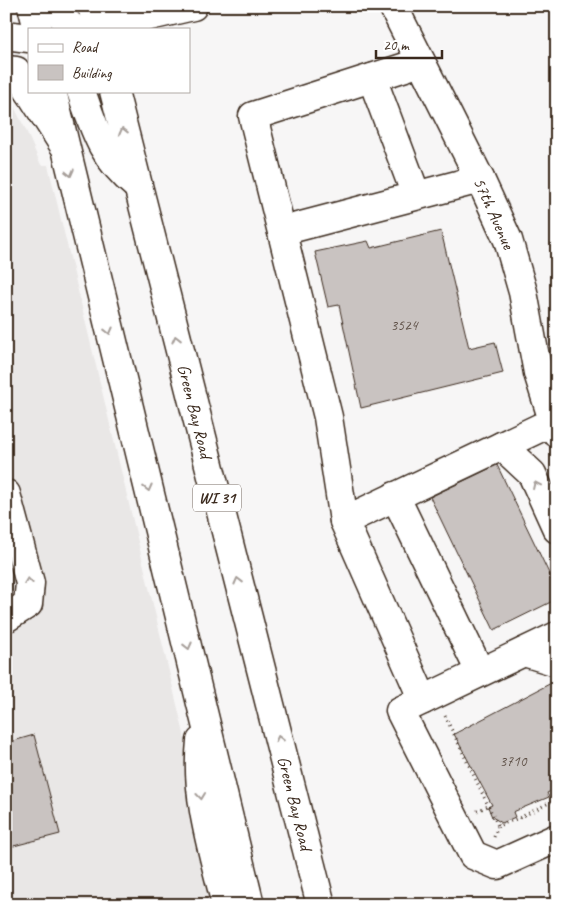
<svg xmlns="http://www.w3.org/2000/svg" width="563" height="911" font-family="Caveat,sans-serif">
	<style>
		.built { fill: #e9e7e6 }
		.building { fill: #c9c3c1; stroke: #3b2a1e }
		.lines { fill: none; stroke-linecap: round; stroke-linejoin: round }
		.minor-casing { stroke: #3b2a1e; stroke-width: 31 }
		.major-casing { stroke: #3b2a1e; stroke-width: 31 }
		.path { stroke: #3b2a1e; stroke-width: 3; stroke-dasharray: 1 4; stroke-linecap: butt }
		.minor { stroke: #fff; stroke-width: 28 }
		.major { stroke: #fff; stroke-width: 28 }
		.oneway { stroke: #a79f9a }
		.labels { text-anchor: middle; dominant-baseline: central; stroke-width: 4.5; stroke-linejoin: round; paint-order: stroke }
		.number-label { font-size: 15px; fill: #5e5047 }
		.shield { fill: #fff; stroke: #766a62; stroke-width: 1 }
		.shield-label { font-size: 16px; font-weight: bold; fill: #3b2a1e }
		.street-label { font-size: 18px; fill: #3b2a1e; stroke: #fff }
	</style>
	<rect width="100%" height="100%" fill="#f7f6f6"/>
	<filter id="ink" filterUnits="userSpaceOnUse"><feTurbulence type="fractalNoise" baseFrequency=".02" numOctaves="2"/><feDisplacementMap in="SourceGraphic" scale="10" xChannelSelector="R" yChannelSelector="G"/><feConvolveMatrix kernelMatrix="1 2 1 2 8 2 1 2 1" color-interpolation-filters="sRGB"/></filter>
	<g filter="url(#ink)">
		<!-- built -->
		<path class="built" d="M6 98 11 101 25 128 41 165H48L184 734 207 858 218 905H6Z"/>
		<!-- building -->
		<g class="building">
			<path d="M441 231 469 348 495 342 503 373 361 408 339 305 328 307 315 252 368 241 371 248Z"/>
			<path d="M497 465 557 590V599L494 630 430 497Z"/>
			<path d="M557 680V788L547 793 549 797 513 812 515 817 502 823 492 817 488 807 492 805 454 734Z"/>
			<path d="M34 735 60 834 6 848V743Z"/>
		</g>
		<g class="lines">
			<!-- minor casing -->
			<g class="minor-casing">
				<g id="minor">
					<path d="M393 6 480 179 508 240 523 292 538 373 557 433"/>
					<path d="M98 28 193 6"/>
					<path d="M6 37 13 36 29 38"/>
					<path d="M6 70 16 71 29 91"/>
					<path d="M372 78 416 195"/>
					<path d="M29 91 63 144"/>
					<path d="M282 231 480 179"/>
					<path d="M502 446 532 474 557 529"/>
					<path d="M6 494 30 583 28 604 6 618"/>
					<path d="M395 496 480 672"/>
					<path d="M344 521 328 417 253 116 421 62"/>
					<path d="M557 636 400 711 473 855 497 865 557 838"/>
					<path d="M524 652 557 662"/>
					<path d="M423 700 344 521 552 422"/>
				</g>
			</g>
			<!-- major casing -->
			<g class="major-casing">
				<g id="major">
					<path d="M32 6 38 29"/>
					<path d="M57 6 65 21 74 29"/>
					<path d="M92 6 98 29"/>
					<path d="M52 91 250 905"/>
					<path d="M81 91C95 131 103 159 137 186"/>
					<path d="M114 91 321 905"/>
					<path d="M201 741C195 797 213 851 226 905"/>
				</g>
			</g>
			<!-- path -->
			<g class="path">
				<path d="M445 716 498 826 519 818 557 799"/>
				<path d="M477 811 488 806"/>
				<path d="M494 837 498 826"/>
			</g>
			<!-- minor -->
			<use href="#minor" class="minor"/>
			<!-- major -->
			<use href="#major" class="major"/>
		</g>
		<!-- one-way arrows -->
		<defs><path id="oneway-chevron" d="M-2-3.5L2.5 0L-2 3.5" fill="none" stroke-width="1.6" stroke-linecap="round" stroke-linejoin="round" transform="scale(1.25)"/></defs>
		<g class="oneway">
			<use href="#oneway-chevron" transform="translate(123 131) rotate(-104)"/>
			<use href="#oneway-chevron" transform="translate(70 173) rotate(76)"/>
			<use href="#oneway-chevron" transform="translate(109 331) rotate(76)"/>
			<use href="#oneway-chevron" transform="translate(176 339) rotate(-104)"/>
			<use href="#oneway-chevron" transform="translate(536 485) rotate(-115)"/>
			<use href="#oneway-chevron" transform="translate(148 488) rotate(76)"/>
			<use href="#oneway-chevron" transform="translate(28 581) rotate(-97)"/>
			<use href="#oneway-chevron" transform="translate(238 581) rotate(-104)"/>
			<use href="#oneway-chevron" transform="translate(188 646) rotate(76)"/>
			<use href="#oneway-chevron" transform="translate(279 739) rotate(-104)"/>
			<use href="#oneway-chevron" transform="translate(201 796) rotate(84)"/>
		</g>
	</g>
	<g class="labels">
		<!-- number labels -->
		<g class="number-label">
			<text x="404" y="325">3524</text>
			<text x="513" y="761">3710</text>
		</g>
		<!-- shield labels -->
		<rect class="shield" x="193" y="484.5" width="48" height="27" rx="4"/>
		<g class="shield-label">
			<text x="217" y="498">WI 31</text>
		</g>
		<!-- street labels -->
		<g class="street-label">
			<text transform="translate(494 213) rotate(66)">57th Avenue</text>
			<text transform="translate(195 411) rotate(76)">Green Bay Road</text>
			<text transform="translate(295 803) rotate(76)">Green Bay Road</text>
		</g>
	</g>
	<!-- margin -->
	<rect width="563" height="911" fill="none" stroke="#fff" stroke-width="25"/>
	<rect x="12" y="12" width="538" height="886" fill="none" stroke="#3b2a1e" stroke-width="2" filter="url(#ink)"/>
	<!-- legend -->
	<rect x="28" y="28" width="162" height="65" fill="#ffffff" stroke="#b1aaa5"/>
	<rect x="38" y="44" width="25" height="8" fill="#ffffff" stroke="#b1aaa5"/>
	<text x="72" y="52" font-size="15" fill="#3b2a1e">Road</text>
	<rect x="38" y="65" width="25" height="15" fill="#c9c3c1" stroke="#b1aaa5"/>
	<text x="72" y="78" font-size="15" fill="#3b2a1e">Building</text>
	<!-- scale -->
	<path d="M376 50v8h66v-8" fill="none" stroke="#3b2a1e" stroke-width="2.5"/>
	<text x="383" y="50" font-size="15" fill="#3b2a1e" stroke="#ffffff" stroke-width="4" paint-order="stroke">20 m</text>
</svg>
